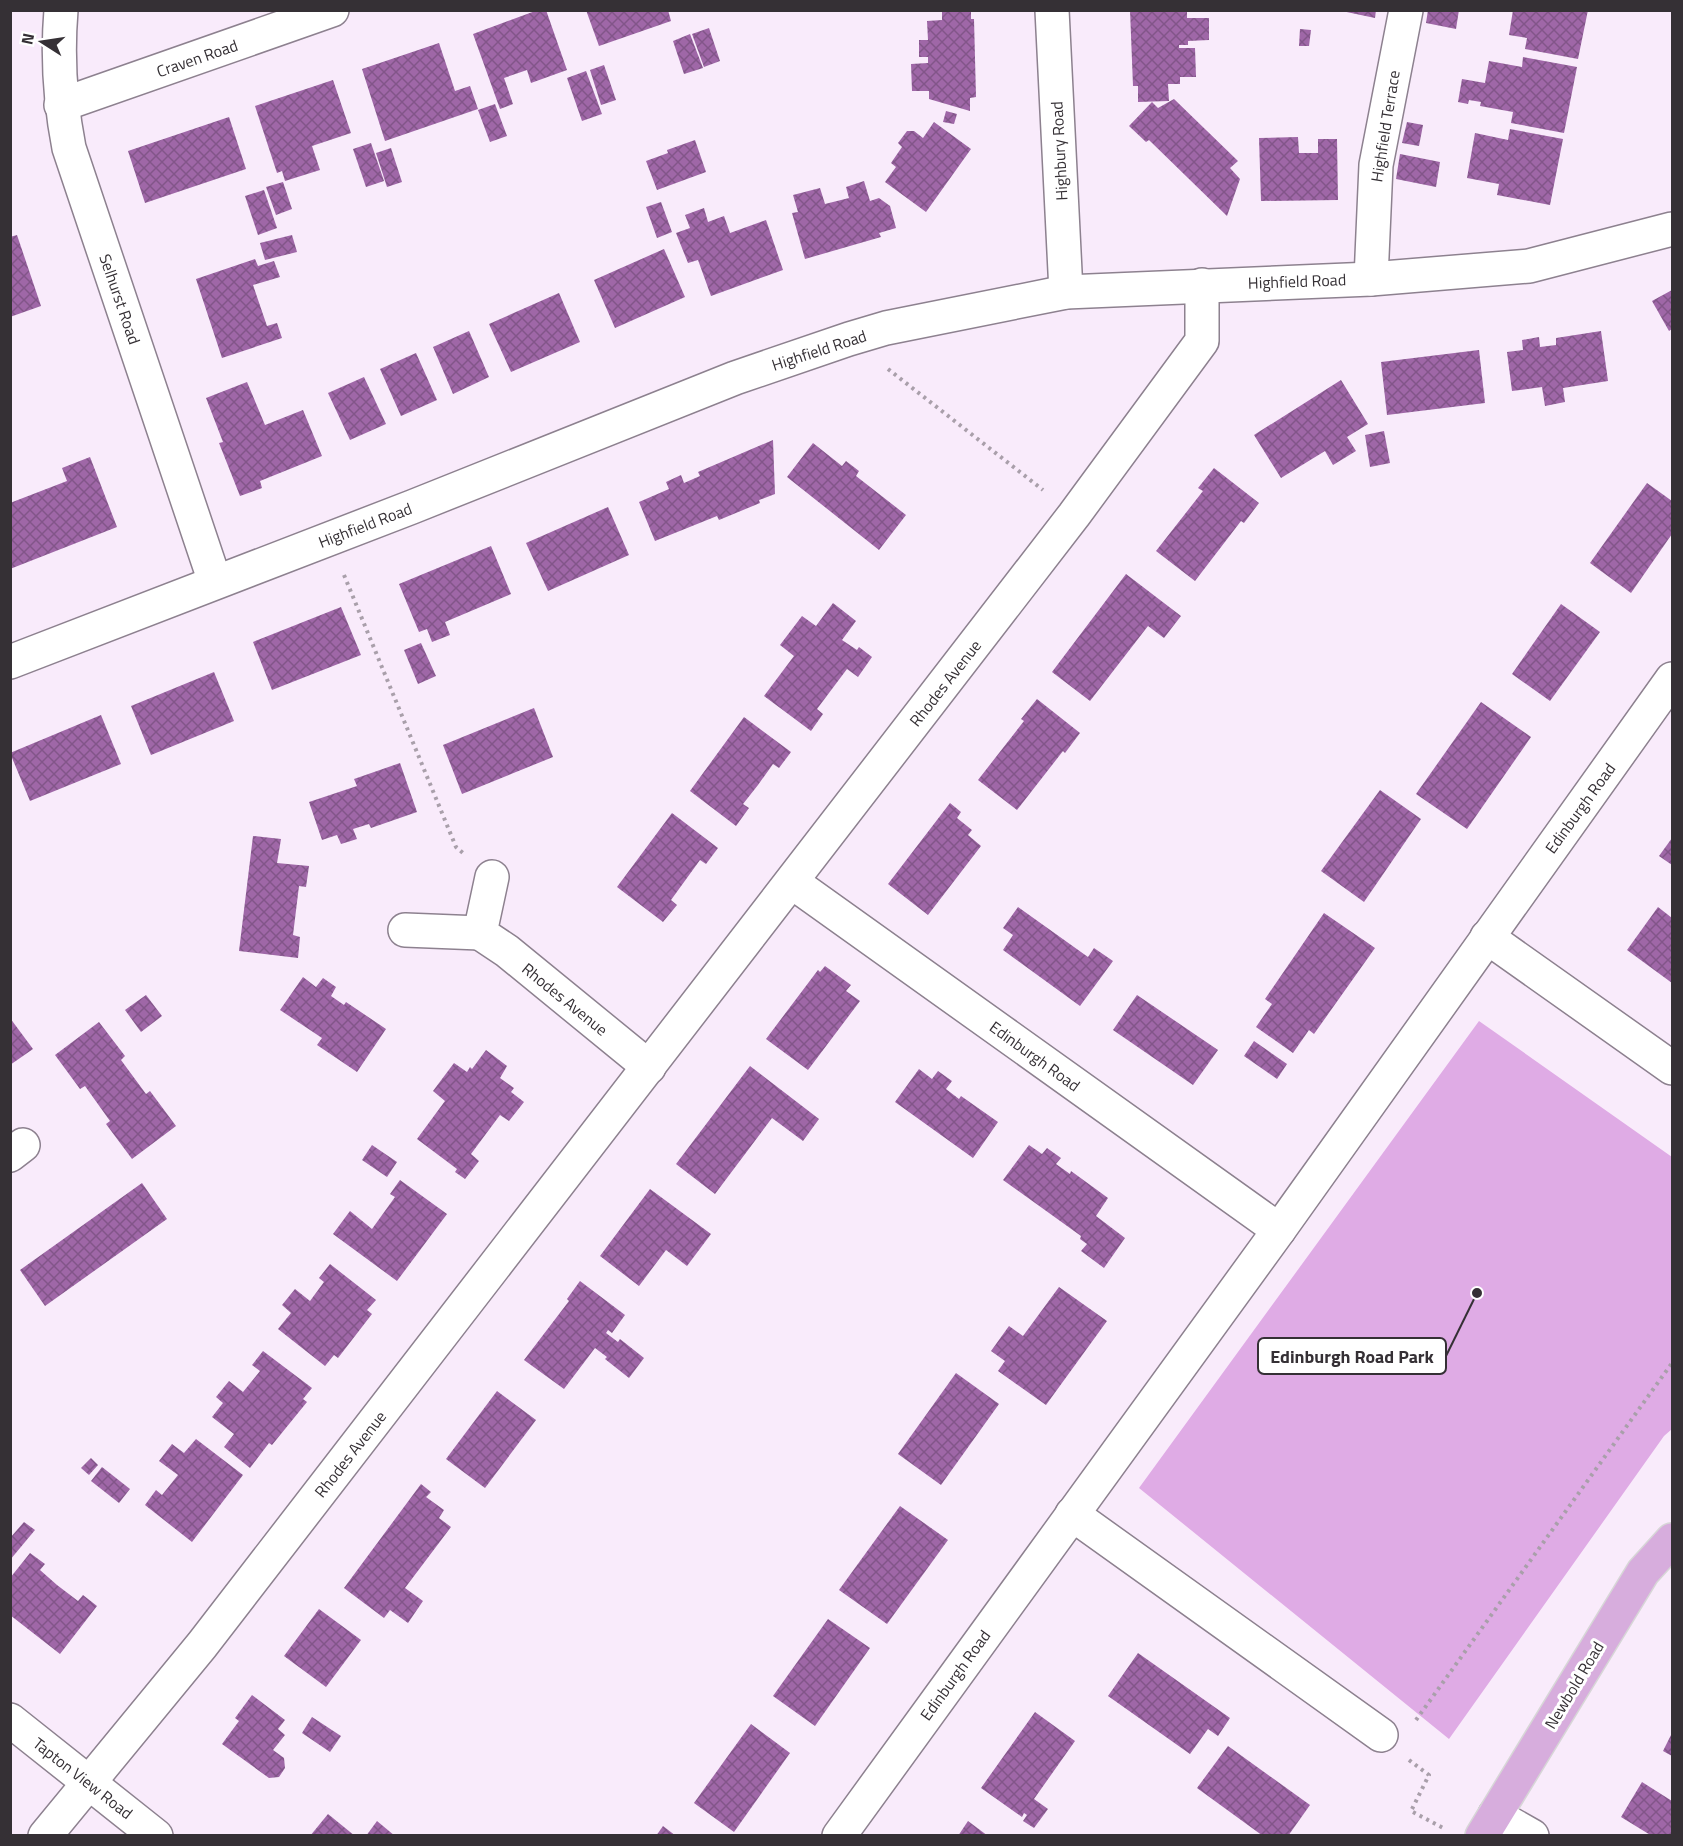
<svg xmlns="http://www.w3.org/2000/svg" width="1683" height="1846" font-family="'Titillium Web',sans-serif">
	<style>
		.green { fill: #dfabe5 }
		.building { fill: url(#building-cross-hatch) }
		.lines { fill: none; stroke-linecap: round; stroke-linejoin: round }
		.minor-casing { stroke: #8d818f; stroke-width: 36 }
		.major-casing { stroke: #d7d6d7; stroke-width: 36 }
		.path { stroke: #a99faa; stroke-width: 4; stroke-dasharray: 3 4.5; stroke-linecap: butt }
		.minor { stroke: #fff; stroke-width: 33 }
		.major { stroke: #d7addd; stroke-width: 33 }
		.labels { text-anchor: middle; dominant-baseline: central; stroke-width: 6; stroke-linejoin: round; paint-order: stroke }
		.street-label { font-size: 16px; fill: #353035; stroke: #fff }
		.leader { fill: none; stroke: #353035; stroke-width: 2 }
		.callout-dot { fill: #353035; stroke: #fff; stroke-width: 2 }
		.callout { fill: #fff; stroke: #353035; stroke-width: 2 }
		.callout-label { font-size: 18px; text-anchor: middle; font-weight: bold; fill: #353035 }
	</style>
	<defs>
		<pattern id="building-cross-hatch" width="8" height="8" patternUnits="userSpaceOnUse" patternTransform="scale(1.5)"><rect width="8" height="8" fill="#9f67a7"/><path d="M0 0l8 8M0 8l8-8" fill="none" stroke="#825589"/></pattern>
	</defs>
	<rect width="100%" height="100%" fill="#f9ebfb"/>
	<!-- green -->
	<path class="green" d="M1479 1021 1672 1157V1429L1664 1436 1449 1739 1139 1488Z"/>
	<!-- building -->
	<g class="building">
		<path d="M538 10H546L567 70 531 83 527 70 504 78 513 104 500 109 473 34Z"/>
		<path d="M586 10H668L671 21 599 46Z"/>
		<path d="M942 10H971V19H974L976 97 970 98V111L929 99V91H912L911 64 928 63V57H919V40H928L927 21 942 20Z"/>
		<path d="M1130 10H1187V18H1209V40L1188 41V45H1179V48H1195L1196 77H1180V84H1168L1169 101 1138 102V86H1133Z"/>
		<path d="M1337 10H1376L1375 18Z"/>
		<path d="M1428 10H1459L1456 29 1426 23Z"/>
		<path d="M1513 10H1588L1578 59 1525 49 1527 38 1509 35Z"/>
		<path d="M709 28 720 61 704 67 692 34Z"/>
		<path d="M1300 29 1311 30 1309 46H1299Z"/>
		<path d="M690 34 703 68 684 74 673 41Z"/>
		<path d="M439 43 455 91 470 86 478 109 385 141 362 69Z"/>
		<path d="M1523 57 1577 67 1564 133 1511 123 1513 112 1480 106 1481 102 1469 100 1468 104 1458 102 1462 79 1485 83 1489 61 1522 67Z"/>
		<path d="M604 65 616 100 601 105 590 70Z"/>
		<path d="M586 71 602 114 582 121 567 78Z"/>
		<path d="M333 80 351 133 312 146 320 170 285 181 282 171 277 173 255 106Z"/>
		<path d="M1174 99 1238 161 1230 168 1240 179 1227 216 1149 140 1146 142 1129 126 1152 102 1158 108Z"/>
		<path d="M495 104 507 136 490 142 478 110Z"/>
		<path d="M946 111 957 114 954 124 943 122Z"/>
		<path d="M229 117 246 169 145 203 128 151Z"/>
		<path d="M934 122 971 149 926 212 885 182 896 167 891 163 902 147 898 143 907 131H914L923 138Z"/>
		<path d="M1407 122 1423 125 1419 146 1402 143Z"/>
		<path d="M1510 129 1563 139 1550 205 1497 195 1499 184 1467 178 1475 133 1508 140Z"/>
		<path d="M1298 137 1299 153H1318V139H1337L1338 200 1261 201 1259 138Z"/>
		<path d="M695 140 706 172 657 190 646 161 668 153 667 150Z"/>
		<path d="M371 143 384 181 366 187 353 149Z"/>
		<path d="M391 148 402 182 387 187 376 153Z"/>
		<path d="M1400 154 1440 162 1436 187 1396 179Z"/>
		<path d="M864 181 870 201 879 198 890 206 896 228 879 233 881 237 805 259 792 213 798 212 793 195 820 188 825 204 849 198 846 187Z"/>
		<path d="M283 182 292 209 276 215 266 187Z"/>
		<path d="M264 190 277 228 258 235 245 196Z"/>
		<path d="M661 202 672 232 657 238 646 207Z"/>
		<path d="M704 208 708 222 724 216 730 233 766 220 783 270 711 296 698 260 688 263 676 233 690 228 685 215Z"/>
		<path d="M17 235 41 306 10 317V237Z"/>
		<path d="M292 235 297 252 265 260 260 243Z"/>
		<path d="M664 249 685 297 615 328 594 280Z"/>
		<path d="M255 259 258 266 274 261 280 277 253 285 267 326 277 323 282 338 222 358 196 279Z"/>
		<path d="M1672 290V329L1669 331 1652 301Z"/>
		<path d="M559 293 580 342 511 372 489 324Z"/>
		<path d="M469 331 489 377 453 394 433 347Z"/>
		<path d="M1601 331 1608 381 1563 388 1565 402 1545 406 1542 387 1512 391 1507 352 1523 350 1522 340 1539 337 1540 347 1556 345V338Z"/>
		<path d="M1479 350 1485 403 1387 415 1381 362Z"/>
		<path d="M416 353 437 400 401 416 380 369Z"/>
		<path d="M364 377 386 424 350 440 328 393Z"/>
		<path d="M1341 380 1368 424 1347 437 1356 451 1333 465 1325 451 1281 478 1254 435Z"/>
		<path d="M247 382 265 425 303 410 322 456 260 481 262 488 240 496 219 443 223 442 206 398Z"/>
		<path d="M1384 431 1390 463 1370 467 1365 435Z"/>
		<path d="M773 440 775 494 759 500 760 503 719 520 717 516 655 541 639 502 669 489 666 482 681 475 684 483 700 476 698 472Z"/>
		<path d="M813 443 842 466 846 461 859 471 856 476 906 515 879 550 787 477Z"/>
		<path d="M90 457 117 527 10 569V503L67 481 62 468Z"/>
		<path d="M1214 468 1259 503 1244 523 1241 521 1195 581 1156 551 1203 491 1198 488Z"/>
		<path d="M1647 483 1672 501V534L1631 593 1590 563Z"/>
		<path d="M608 507 629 555 548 591 526 543Z"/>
		<path d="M491 546 511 594 445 622 450 635 432 642 427 629 419 632 399 584Z"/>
		<path d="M1126 574 1181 616 1164 638 1148 626 1090 701 1052 672Z"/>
		<path d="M833 603 856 621 842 640 857 650 859 647 872 657 858 677 847 669 817 709 823 714 811 731 764 696 794 656 780 645 802 616 816 626Z"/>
		<path d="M1561 604 1600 632 1550 701 1512 674Z"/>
		<path d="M341 607 361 655 272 690 253 642Z"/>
		<path d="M421 643 436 676 418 684 404 650Z"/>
		<path d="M214 672 234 721 151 755 131 706Z"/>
		<path d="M1037 699 1080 733 1065 753 1063 751 1017 810 978 780 1024 721 1021 719Z"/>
		<path d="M1481 702 1531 737 1467 829 1416 794Z"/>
		<path d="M534 708 553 757 462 794 443 745Z"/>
		<path d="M101 715 121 764 30 801 10 753Z"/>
		<path d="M744 717 791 752 779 768 773 764 758 785 743 804 749 808 736 826 690 791Z"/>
		<path d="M400 763 417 812 371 828 369 824 353 829 357 839 341 844 337 835 322 840 309 802 357 786 354 779Z"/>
		<path d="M1380 790 1421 819 1364 902 1321 871Z"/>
		<path d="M950 803 961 812 957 818 972 830 968 835 981 846 928 915 888 884Z"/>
		<path d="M672 813 718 848 706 864 700 860 671 900 677 905 663 922 617 887Z"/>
		<path d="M253 836 281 839 277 863 309 866 306 887 299 886 293 935 300 937 298 958 239 951Z"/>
		<path d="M1672 838V865L1659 856Z"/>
		<path d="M1018 907 1088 957 1094 948 1113 961 1080 1006 1003 950 1013 935 1003 928Z"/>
		<path d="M1658 907 1672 918V983L1627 950Z"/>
		<path d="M1324 913 1375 948 1314 1034 1309 1030 1293 1053 1256 1027 1272 1004 1265 999Z"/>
		<path d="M825 966 851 985 846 991 860 1001 808 1070 766 1039 818 970 820 972Z"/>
		<path d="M303 977 316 987 323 978 336 987 331 996 344 1005 346 1002 386 1029 357 1072 317 1045 322 1038 280 1010Z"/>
		<path d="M146 995 162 1016 141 1032 125 1010Z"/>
		<path d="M1137 995 1218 1050 1193 1085 1113 1030Z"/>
		<path d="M10 1018 33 1049 10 1065Z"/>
		<path d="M99 1022 125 1056 121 1060 146 1094 150 1091 176 1126 132 1159 106 1124 110 1121 85 1086 80 1089 55 1055Z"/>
		<path d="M1254 1041 1287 1064 1277 1079 1244 1056Z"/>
		<path d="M486 1050 507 1066 500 1078 514 1088 511 1092 524 1102 509 1121 500 1115 471 1154 479 1161 465 1179 455 1172 457 1169 417 1139 445 1101 433 1091 454 1063 467 1072 470 1067 472 1069Z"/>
		<path d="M750 1066 819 1119 803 1141 772 1118 715 1194 676 1164Z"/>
		<path d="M919 1069 932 1079 938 1071 952 1081 946 1089 959 1099 961 1096 998 1122 973 1158 895 1102Z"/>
		<path d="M372 1145 397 1162 387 1177 362 1160Z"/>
		<path d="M1029 1145 1042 1154 1047 1148 1061 1158 1056 1164 1070 1174 1071 1171 1108 1198 1096 1216 1125 1238 1104 1268 1081 1251 1087 1244 1080 1239 1081 1236 1003 1180Z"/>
		<path d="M400 1180 447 1214 397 1281 333 1234 350 1211 372 1229 395 1197 390 1194Z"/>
		<path d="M142 1183 167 1219 45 1306 20 1270Z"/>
		<path d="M650 1189 711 1234 687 1266 666 1250 639 1286 600 1256Z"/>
		<path d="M330 1264 376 1300 367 1310 372 1314 338 1358 334 1355 325 1366 278 1329 291 1313 282 1305 295 1289 310 1301 324 1282 319 1278Z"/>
		<path d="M580 1281 625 1315 612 1333 608 1330 606 1333 618 1342 620 1339 644 1358 629 1378 605 1359 607 1357 595 1348 564 1389 524 1360 569 1301 567 1299Z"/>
		<path d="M1059 1287 1107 1321 1046 1405 998 1371 1005 1361 991 1351 1009 1326 1023 1336Z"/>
		<path d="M263 1351 312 1388 303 1399 307 1402 272 1445 269 1443 250 1468 224 1447 234 1434 212 1417 223 1403 216 1397 229 1381 243 1392 260 1371 252 1365Z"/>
		<path d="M956 1373 999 1404 941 1485 898 1454Z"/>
		<path d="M497 1391 536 1420 485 1488 446 1459Z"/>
		<path d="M196 1439 243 1475 192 1542 145 1505 156 1490 162 1495 178 1475 159 1461 172 1444 184 1453Z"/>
		<path d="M91 1458 98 1465 89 1475 81 1468Z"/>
		<path d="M102 1467 130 1489 119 1503 91 1481Z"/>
		<path d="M421 1484 431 1492 426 1497 444 1510 439 1518 451 1527 405 1588 423 1601 408 1623 390 1610 384 1618 344 1588Z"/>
		<path d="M900 1506 948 1540 887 1624 839 1590Z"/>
		<path d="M24 1522 35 1530 10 1560V1538Z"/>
		<path d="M30 1553 45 1564 40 1570 57 1585 78 1601 83 1595 97 1606 60 1654 10 1615V1578Z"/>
		<path d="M319 1609 361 1640 326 1687 284 1656Z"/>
		<path d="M828 1619 870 1648 815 1726 773 1696Z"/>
		<path d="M1138 1653 1230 1718 1218 1736 1208 1729 1190 1754 1108 1696Z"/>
		<path d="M252 1695 285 1720 278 1729 285 1735 273 1750 284 1758 285 1768 279 1777 269 1778 222 1744 239 1721 235 1718Z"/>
		<path d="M1035 1712 1075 1741 1034 1799 1048 1809 1034 1828 1023 1821 1027 1815 1024 1813 1022 1817 981 1788Z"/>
		<path d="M312 1717 341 1736 330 1752 302 1733Z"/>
		<path d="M751 1724 790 1753 734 1832 694 1803Z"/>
		<path d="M1672 1733V1756L1663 1751Z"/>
		<path d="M1228 1746 1310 1805 1288 1836H1263L1197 1788Z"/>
		<path d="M1642 1782 1672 1801V1836H1652L1621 1817Z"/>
		<path d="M328 1814 355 1836H310Z"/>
		<path d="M377 1821 395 1836H366Z"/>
		<path d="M968 1821 988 1836H958Z"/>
		<path d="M663 1826 676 1836H656Z"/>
	</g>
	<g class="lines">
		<!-- minor casing -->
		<g class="minor-casing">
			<g id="minor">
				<path d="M61 10C57 58 60 102 69 148L215 582"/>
				<path d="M1052 10 1066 292"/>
				<path d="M61 105 332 10"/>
				<path d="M1371 279 1376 165 1406 10"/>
				<path d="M10 662 412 507 735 378 849 339 886 328 1066 292 1371 279 1529 266 1672 229"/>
				<path d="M492 877 480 933 507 951 649 1067"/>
				<path d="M792 882 1279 1230"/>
				<path d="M405 930 480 933"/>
				<path d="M1487 937 1672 1068"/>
				<path d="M10 1155 23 1145"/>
				<path d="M1072 1514 1381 1735"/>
				<path d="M10 1720 156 1836"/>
				<path d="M1495 1815 1532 1836"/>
				<path d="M45 1836 202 1645 1074 515 1202 341V285"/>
				<path d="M839 1836 1279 1230 1672 679"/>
			</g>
		</g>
		<!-- major casing -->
		<g class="major-casing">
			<path id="major" d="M1482 1836 1643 1572 1672 1540"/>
		</g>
		<!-- path -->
		<g class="path">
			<path d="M888 369 1043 490"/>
			<path d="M344 575 456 847 464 854"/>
			<path d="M1416 1720 1672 1363"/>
			<path d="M1409 1760 1429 1775 1411 1811 1445 1829"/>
		</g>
		<!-- minor -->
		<use href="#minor" class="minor"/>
		<!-- major -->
		<use href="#major" class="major"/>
	</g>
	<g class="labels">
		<!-- street labels -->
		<g class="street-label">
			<text transform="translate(197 58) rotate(-19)">Craven Road</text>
			<text transform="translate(1385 126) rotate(-81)">Highfield Terrace</text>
			<text transform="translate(1059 151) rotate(-93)">Highbury Road</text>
			<text transform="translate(1297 281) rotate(-2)">Highfield Road</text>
			<text transform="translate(120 299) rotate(71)">Selhurst Road</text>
			<text transform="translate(819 350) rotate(-18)">Highfield Road</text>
			<text transform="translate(365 525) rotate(-21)">Highfield Road</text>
			<text transform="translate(945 683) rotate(-52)">Rhodes Avenue</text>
			<text transform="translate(1580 808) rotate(-54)">Edinburgh Road</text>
			<text transform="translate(565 999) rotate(39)">Rhodes Avenue</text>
			<text transform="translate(1035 1056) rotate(36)">Edinburgh Road</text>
			<text transform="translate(350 1454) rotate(-52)">Rhodes Avenue</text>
			<text transform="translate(955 1675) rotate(-54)">Edinburgh Road</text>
			<text transform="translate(1574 1685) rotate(-59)">Newbold Road</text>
			<text transform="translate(83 1778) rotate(38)">Tapton View Road</text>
		</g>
	</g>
	<!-- callouts -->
	<path class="leader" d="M1477 1293L1446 1356"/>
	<circle class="callout-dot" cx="1477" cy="1293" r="6"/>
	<rect class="callout" x="1258" y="1338" width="188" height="36" rx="6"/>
	<g class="callout-label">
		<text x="1352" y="1363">Edinburgh Road Park</text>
	</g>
	<!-- border -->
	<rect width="1683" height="1846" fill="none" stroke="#353035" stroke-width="24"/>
	<!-- north arrow -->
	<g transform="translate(42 42) rotate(282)" stroke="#ffffff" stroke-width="4.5" paint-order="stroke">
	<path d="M0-4.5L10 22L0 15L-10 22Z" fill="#353035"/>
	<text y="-9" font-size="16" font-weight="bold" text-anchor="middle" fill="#353035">N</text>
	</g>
</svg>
